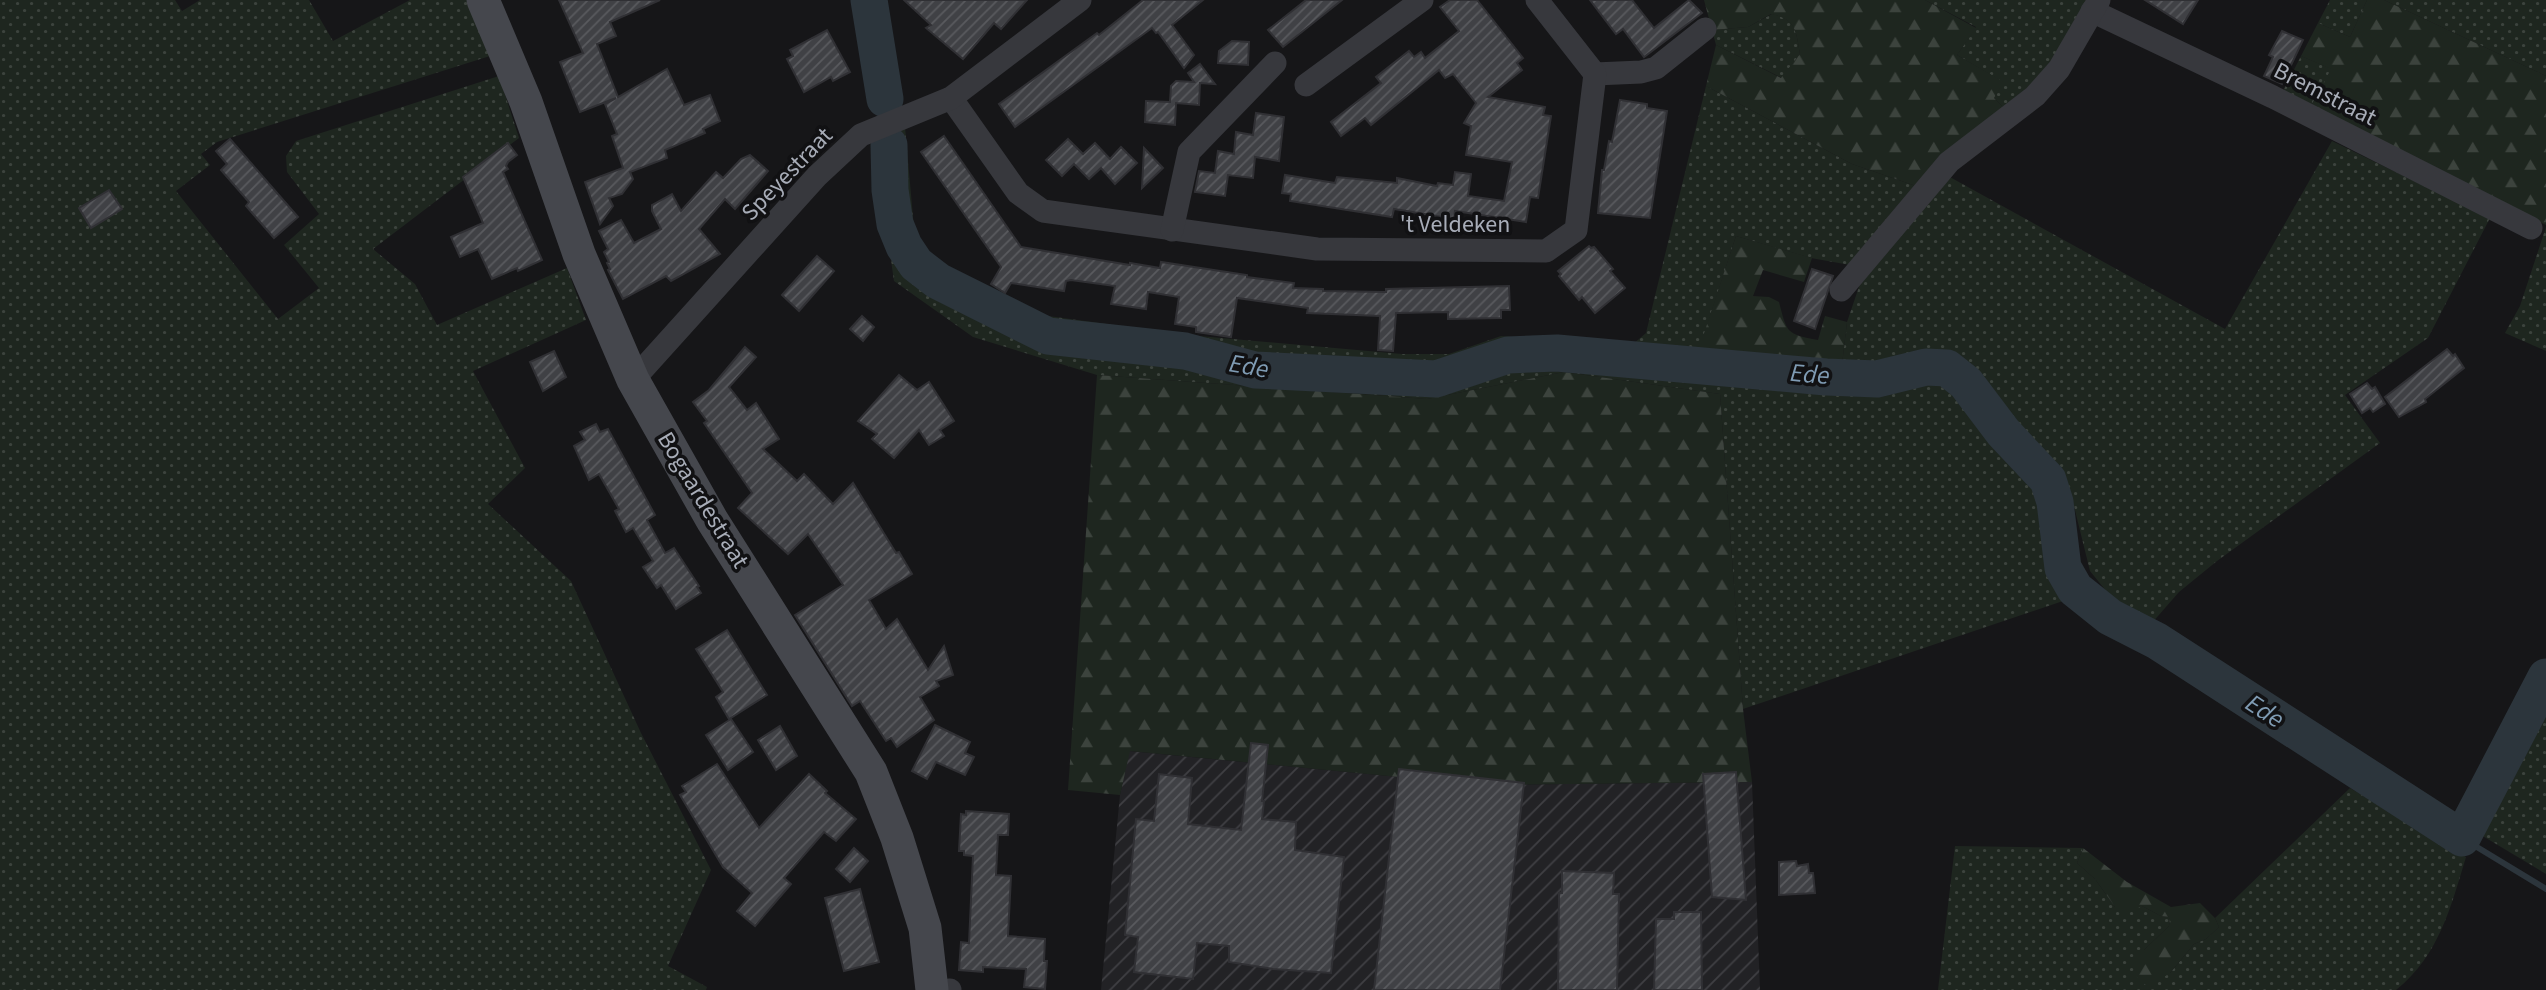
<svg xmlns="http://www.w3.org/2000/svg" width="2546" height="990" font-family="'Source Sans 3',sans-serif">
	<style>
		.industrial { fill: url(#industrial-furrows) }
		.grass { fill: url(#grass-dots) }
		.forest { fill: url(#forest-firs) }
		.lines { fill: none; stroke-linecap: round; stroke-linejoin: round }
		.stream { stroke: #2c353c; stroke-width: 6 }
		.river { stroke: #2c353c; stroke-width: 37 }
		.building { fill: url(#building-hatch); stroke: #303034; stroke-width: 2 }
		.street { stroke: #37383d; stroke-width: 23 }
		.secondary { stroke: #45474d; stroke-width: 33 }
		.labels { text-anchor: middle; dominant-baseline: central; stroke-width: 7; stroke-linejoin: round; paint-order: stroke }
		.street-label { font-size: 24px; fill: #a8adb8; stroke: #111113 }
		.water-label { font-size: 26px; font-style: italic; fill: #7f9bb3; stroke: #111113 }
	</style>
	<defs>
		<pattern id="industrial-furrows" width="10" height="10" patternUnits="userSpaceOnUse" patternTransform="scale(1.75)"><rect width="10" height="10" fill="#222225"/><path d="M-1 1l2-2M0 10L10 0M9 11l2-2" fill="none" stroke="#3f3f43"/></pattern>
		<pattern id="grass-dots" width="8" height="8" patternUnits="userSpaceOnUse" patternTransform="scale(1.75)"><rect width="8" height="8" fill="#1e261f"/><path d="M2 2h.1M6 6h.1" fill="none" stroke="#3c433d" stroke-width="1.8" stroke-linecap="round"/></pattern>
		<pattern id="forest-firs" width="22" height="20" patternUnits="userSpaceOnUse" patternTransform="scale(1.75)"><rect width="22" height="20" fill="#1e261f"/><path d="M5 1l3.5 6h-7zM16 11l3.5 6h-7z" fill="#3c433d"/></pattern>
		<pattern id="building-hatch" width="6" height="6" patternUnits="userSpaceOnUse" patternTransform="scale(1.75)"><rect width="6" height="6" fill="#404145"/><path d="M-1 1l2-2M0 6l6-6M5 7l2-2" fill="none" stroke="#595a5e"/></pattern>
	</defs>
	<rect width="100%" height="100%" fill="#161618"/>
	<!-- industrial -->
	<path class="industrial" d="M1129 751 1481 785 1752 782 1760 990H1101L1120 795Z"/>
	<!-- grass -->
	<g class="grass">
		<path d="M0 0H175L182 11 200 0H309L333 41 410 0H467L490 56 217 142 201 154 210 165 176 191 278 319 319 288 284 245 319 214 287 172 286 156 296 141 499 76 519 138 373 249 415 284 437 325 567 268 586 320 473 371 525 468 488 504 571 581 641 733 711 870 668 966 707 987 706 990H0Z"/>
		<path d="M1925 0H2089L2046 69 2006 110 1994 98 2003 82 1957 55 1976 27Z"/>
		<path d="M2330 0H2367L2350 37 2318 23Z"/>
		<path d="M2384 0H2546V76Z"/>
		<path d="M1772 14C1796 19 1796 31 1800 54L1782 78 1716 45 1712 30 1748 27Z"/>
		<path d="M2301 56 2332 69 2311 106 2283 91Z"/>
		<path d="M1706 86 1852 164 1916 186 1850 265 1811 258 1736 236 1696 360 1725 363 1722 381 1824 389 1926 381 1945 383 1964 394 1999 442 2026 469 2043 492 2048 521 2051 560 2063 601 1743 709 1720 394 1564 372 1427 399 1097 375 973 337 894 281 874 142 905 127 916 251 1048 316 1188 335 1402 354H1449L1501 336 1632 345 1646 333Z"/>
		<path d="M2332 141 2490 218 2428 338 2345 395 2380 443 2217 561 2179 592 2151 624 2137 618 2107 592 2090 571 2071 494 2048 461 1988 394 1973 374 1952 359 1929 357 1895 367 1841 373 1847 322 1863 275 1948 176 2225 329Z"/>
		<path d="M2546 227V351L2505 333 2520 306Z"/>
		<path d="M2546 701V874L2476 832Z"/>
		<path d="M2350 788 2466 857C2451 906 2439 956 2396 990H1938L1955 846 2083 848 2077 863 2095 879 2115 907 2142 906 2161 916 2170 917 2169 926 2144 950 2170 973 2194 944 2206 939 2219 927 2215 918Z"/>
	</g>
	<!-- forest -->
	<g class="forest">
		<path d="M1704 0H1925L1976 28 1957 55 2004 82 1994 98 2006 110 1916 186 1852 164 1706 86 1716 45 1781 78 1800 54C1796 31 1796 19 1771 14L1748 27 1712 30Z"/>
		<path d="M2367 0H2384L2546 76V225L2311 106 2331 69 2301 56 2318 23 2350 37Z"/>
		<path d="M1736 236 1812 258 1804 282 1763 270 1753 296 1769 297 1779 302C1787 333 1786 334 1818 340L1825 316 1847 322 1841 373 1695 361Z"/>
		<path d="M1564 372 1720 394 1743 709 1752 782 1481 785 1130 751 1120 795 1068 790 1097 375 1427 399Z"/>
		<path d="M2083 848 2127 882 2171 907 2200 903 2215 918 2219 927 2206 939 2194 944 2170 973 2149 987 2138 980 2133 966 2144 950 2169 926 2170 917 2161 916 2142 906 2131 912 2115 907 2095 879 2077 863Z"/>
	</g>
	<g class="lines">
		<!-- stream -->
		<path class="stream" d="M2462 838 2546 889"/>
		<!-- river -->
		<g class="river">
			<path d="M869 0 885 99"/>
			<path d="M889 145 890 190 895 224 904 246 916 264 938 281 1048 336 1185 351 1255 370 1436 379 1508 355 1557 353 1826 377 1877 379 1926 367 1947 368 1966 383 2003 432 2048 480 2055 502 2063 568 2075 589 2110 617 2157 641 2462 838 2546 677"/>
		</g>
	</g>
	<!-- building -->
	<g class="building">
		<path d="M559 0H660L610 22 616 36 597 44 618 97 667 69 684 105 710 95 720 121 703 129 705 133 665 150 667 158 630 172 633 179 622 194 609 198 613 206 600 224 585 182 623 168 612 136 617 134 605 104 616 98 580 112 560 62 583 53Z"/>
		<path d="M904 0H1027L1001 29 994 23 963 59 926 28 931 25Z"/>
		<path d="M1143 0H1203L1172 25 1194 55 1184 68 1158 32 1156 33 1152 28 1015 127 999 104 1097 33 1099 35Z"/>
		<path d="M1306 0H1342L1283 47 1268 30Z"/>
		<path d="M1450 0H1477L1523 58 1517 63 1522 70 1488 97 1545 107 1543 115 1551 116 1538 198 1530 197 1526 222 1455 211 1454 219 1394 209 1392 217 1290 201 1291 194 1282 193 1285 175 1335 183 1337 177 1397 183V178L1437 186 1438 183 1453 185 1455 172 1471 174 1468 196 1504 201 1512 162 1466 155 1471 126 1464 123 1476 103 1453 74 1445 78 1439 70 1371 125 1365 118 1341 136 1331 122 1381 83 1376 77 1409 51 1414 57 1421 52 1425 58 1459 31 1440 7Z"/>
		<path d="M1590 0H1632L1654 28 1689 0 1702 13 1644 57 1623 29 1616 34Z"/>
		<path d="M2145 0H2198L2183 24Z"/>
		<path d="M827 30 850 72 833 81 831 77 804 92 787 59 793 56 790 50Z"/>
		<path d="M2282 31 2303 40 2282 84 2264 76 2273 57 2269 55Z"/>
		<path d="M1232 41 1249 42 1248 65 1218 63 1219 51Z"/>
		<path d="M1200 64 1215 84 1200 83 1199 105 1176 103 1175 125 1145 122 1146 101 1170 102 1171 86 1176 81 1194 82 1188 73Z"/>
		<path d="M1620 100 1647 104V108L1667 111 1650 218 1598 213 1602 170H1604L1609 141 1612 142Z"/>
		<path d="M1256 113 1284 117 1279 161 1255 157 1253 178 1228 175 1225 196 1195 192 1199 171 1215 173 1218 151 1234 154 1236 132 1253 135Z"/>
		<path d="M944 136 1021 247 1130 265V263L1160 268 1161 262 1247 275V277L1294 283 1293 288 1323 289V291L1386 292V289L1509 286 1510 310H1501V318L1448 319V312L1396 313 1393 351 1378 350 1380 316 1307 313 1308 308 1237 298 1231 337 1196 332V327L1175 324 1179 297 1148 292 1146 309 1111 304 1115 286 1071 280 1066 281 1064 291 1011 283 1005 293 991 284 1001 267 921 152Z"/>
		<path d="M230 139 298 217 274 238 246 206 249 202 221 170 227 164 216 151Z"/>
		<path d="M1068 139 1083 154 1095 143 1110 159 1121 147 1137 163 1115 184 1101 168 1089 179 1074 164 1062 176 1046 160Z"/>
		<path d="M508 143 517 155 508 162 506 166 508 169 503 172 542 260 518 271 517 268 492 279 478 249 460 257 451 237 483 223 463 177Z"/>
		<path d="M1144 148 1163 168 1142 188Z"/>
		<path d="M750 155 768 171 735 209 725 199 699 229 720 254 671 281 666 276 623 299 608 270 610 269 607 263 609 262 604 252 608 249 599 231 621 220 634 243 661 229 652 211V205L672 194 681 211 716 172 723 178 741 159Z"/>
		<path d="M109 190 122 209 91 228 79 208Z"/>
		<path d="M1589 246 1591 248 1594 247 1613 269 1610 271 1625 288 1595 313 1582 297 1579 300 1559 276 1561 274 1558 271Z"/>
		<path d="M817 256 834 271 799 311 782 295Z"/>
		<path d="M1812 269 1833 276 1815 329 1794 321Z"/>
		<path d="M862 316 874 327 863 341 850 329Z"/>
		<path d="M745 347 756 357 729 387 747 410 756 403 779 439 763 449 797 481 804 474 833 504 853 483 896 553 899 552 912 574 869 600 886 629 897 619 928 670 944 646 953 675 936 681 939 686 920 697 934 720 897 747 891 738 886 741 860 701 852 706 795 615 843 585 808 534 788 554 738 508 752 493 704 423 707 421 693 402 709 390Z"/>
		<path d="M2447 349 2453 356 2455 354 2464 368 2425 399 2426 402 2399 417 2385 397Z"/>
		<path d="M554 351 566 377 543 391 530 362Z"/>
		<path d="M899 375 917 390 929 382 954 421 940 430 944 436 929 445 919 430 894 458 872 439 877 434 858 421Z"/>
		<path d="M2367 383 2372 389 2375 387 2385 404 2373 412 2370 408 2362 413 2350 394Z"/>
		<path d="M596 424 600 432 608 429 655 515 647 520 665 553 674 548 699 586 697 587 701 593 676 609 661 585 657 588 643 567 653 561 633 528 626 532 615 511 619 509 599 474 589 480 574 446 585 440 580 432Z"/>
		<path d="M727 630 767 695 729 719 716 697 723 692 696 649Z"/>
		<path d="M731 719 753 752 728 770 706 735Z"/>
		<path d="M935 725 970 742 965 753 974 757 965 775 936 762 927 779 912 771Z"/>
		<path d="M780 726 797 756 776 770 758 740Z"/>
		<path d="M1251 743 1268 745 1262 801H1264L1262 819 1296 822 1295 850 1344 857 1331 973 1273 969 1229 962V946L1197 943 1193 979 1134 972 1138 937 1125 935 1136 819 1154 821 1159 774 1192 778 1188 824 1241 830Z"/>
		<path d="M717 764 759 828 809 774 827 791 825 793 856 819 836 841 824 832 784 878 791 884 755 926 737 911 752 893 723 867 680 795 686 792 682 786Z"/>
		<path d="M1399 769 1524 783 1500 990H1374Z"/>
		<path d="M1736 772 1746 900 1712 897 1703 774Z"/>
		<path d="M966 811 1009 814 1008 835H998L996 875 1011 876 1008 936 1045 939 1044 961H1047L1045 989 1024 987 1026 969 983 967V972L959 970 961 942 969 943 973 856 964 855V851H959L961 814 966 815Z"/>
		<path d="M854 848 868 861 850 882 836 869Z"/>
		<path d="M1796 861 1797 866 1808 864 1809 873H1813L1815 893 1779 895V862Z"/>
		<path d="M1562 871 1614 873 1613 894H1619L1617 990H1558L1559 893H1562Z"/>
		<path d="M860 889 879 962 844 971 825 898Z"/>
		<path d="M1674 912H1701L1702 990H1654L1656 919H1674Z"/>
	</g>
	<g class="lines">
		<!-- street -->
		<g class="street">
			<path d="M2092 11 2273 97 2531 228"/>
			<path d="M1595 74 1641 72 1656 68 1705 29"/>
			<path d="M1306 85 1422 0"/>
			<path d="M951 98 1018 193 1043 211 1317 249 1546 251 1576 230 1595 74 1537 0"/>
			<path d="M1172 230 1189 152 1275 63"/>
			<path d="M1841 290 1949 162 2035 96 2059 69 2099 0"/>
			<path d="M633 380 817 176 861 135 951 98 1080 0"/>
			<path d="M949 990H950"/>
		</g>
		<!-- secondary -->
		<path class="secondary" d="M483 0 526 102 579 254 633 380 712 520 871 772 897 838 925 928 932 990"/>
	</g>
	<g class="labels">
		<!-- street labels -->
		<g class="street-label">
			<text transform="translate(2325 94) rotate(27)">Bremstraat</text>
			<text transform="translate(787 174) rotate(-46)">Speyestraat</text>
			<text x="1455" y="224">'t Veldeken</text>
			<text transform="translate(703 500) rotate(59)">Bogaardestraat</text>
		</g>
		<!-- water labels -->
		<g class="water-label">
			<text transform="translate(1249 366) rotate(10)">Ede</text>
			<text transform="translate(1810 374) rotate(5)">Ede</text>
			<text transform="translate(2265 711) rotate(33)">Ede</text>
		</g>
	</g>
</svg>
